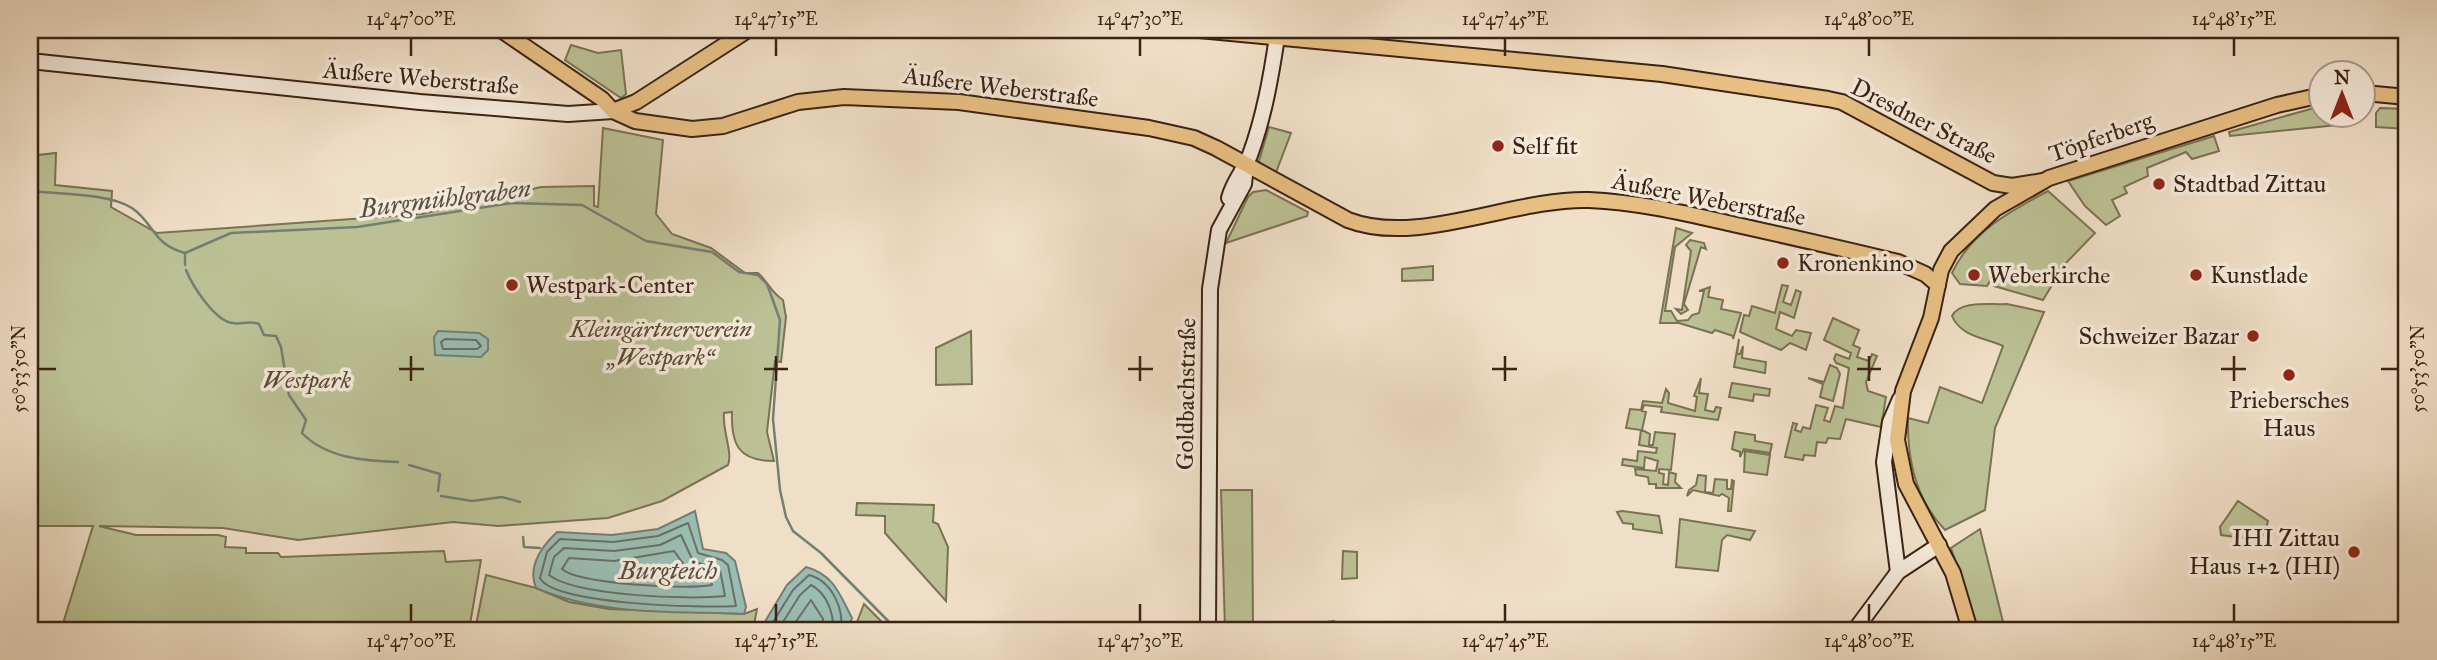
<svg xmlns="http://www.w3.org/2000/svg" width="2437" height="660" font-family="'IM FELL Great Primer',serif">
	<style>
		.green { fill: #bbc194; stroke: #7b7254; stroke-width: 2 }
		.water { fill: #9abdb3; stroke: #747f73; stroke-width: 2 }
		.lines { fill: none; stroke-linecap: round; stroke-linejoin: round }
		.shore { stroke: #6a7064; stroke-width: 2 }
		.stream { stroke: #747f73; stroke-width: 2.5 }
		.secondary-casing { stroke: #3b2214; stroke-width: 18 }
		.primary-casing { stroke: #3b2214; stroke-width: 18 }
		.secondary { stroke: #f5eadb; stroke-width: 14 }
		.primary { stroke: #e8c084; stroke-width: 14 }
		.ticks { fill: none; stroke: #3b2214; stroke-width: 2.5 }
		.poi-dot { fill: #8f2418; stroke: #f5eadb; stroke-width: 2.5 }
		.labels { text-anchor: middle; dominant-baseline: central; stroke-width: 7; stroke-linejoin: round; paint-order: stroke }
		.street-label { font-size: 24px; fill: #3b2214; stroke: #f5eadb }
		.poi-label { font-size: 24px; fill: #3b2214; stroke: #f5eadb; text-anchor: start }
		.park-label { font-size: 24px; font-style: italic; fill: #5b4a34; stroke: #f5eadb }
		.water-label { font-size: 26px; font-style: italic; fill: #585044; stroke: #f5eadb }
		.neatline { fill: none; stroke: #3b2214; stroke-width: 2.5 }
		.ticks-label { font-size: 18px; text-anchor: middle; fill: #3b2214 }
	</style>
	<rect width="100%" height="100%" fill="#f0dfc7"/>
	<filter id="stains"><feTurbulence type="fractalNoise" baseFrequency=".00286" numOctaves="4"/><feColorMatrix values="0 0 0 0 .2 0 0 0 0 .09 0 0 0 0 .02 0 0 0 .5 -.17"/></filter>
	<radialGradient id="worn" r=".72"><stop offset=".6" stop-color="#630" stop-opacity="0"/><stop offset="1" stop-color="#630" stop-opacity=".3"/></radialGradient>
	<!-- green -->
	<g class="green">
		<path d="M571 45 598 53 621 50 626 94 621 98 565 60Z"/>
		<path d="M2321 106 2322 116H2336L2337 125 2230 136 2229 132Z"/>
		<path d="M2380 108 2407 109V129L2376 127V113Z"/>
		<path d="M1269 127 1291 133 1275 175 1260 166 1259 161Z"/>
		<path d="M603 128 663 140 656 214 672 234 711 248 745 273H758C768 282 771 292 783 300L786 317 781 362 775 361 767 432 774 461C738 461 731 444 732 412L724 413C722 430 733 452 728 465L662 501 608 518 498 526 453 522 298 540 223 528 99 526 136 535H218L226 537 225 547 246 548V553H278L281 557 444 551 446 562 481 560 469 630H61L93 526H30V156L56 153 55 185 112 191 111 207 157 233 422 214 541 187 594 186V206L598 207Z"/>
		<path d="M2214 136 2219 151 2192 159 2186 152 2147 168 2148 176 2124 187 2127 193 2112 200 2120 216 2106 225 2085 206 2068 181Z"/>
		<path d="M1266 190 1308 212 1307 216 1226 243 1248 197 1253 192Z"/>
		<path d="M2048 191 2095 233 2064 265 2043 300 1994 286 1999 276H1993L1987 286 1960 284 1952 273C1971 232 2010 211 2048 191Z"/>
		<path d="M1676 228 1692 233 1675 247 1665 311H1671L1677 321 1688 320 1692 315 1699 313 1704 291H1699L1710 287 1708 297 1723 300 1721 309 1741 313 1733 339V336L1715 330 1712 333 1679 323H1660Z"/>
		<path d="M1690 240 1704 243 1706 249 1701 247 1684 304 1688 310 1681 314 1676 309 1682 310 1691 251 1686 245Z"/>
		<path d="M1433 266V280L1402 281V269Z"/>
		<path d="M1782 285 1788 286 1783 302 1791 305 1796 290 1801 292 1794 318 1780 312 1776 329 1792 336 1796 330 1811 333 1806 350 1790 343 1781 350 1740 332 1744 315 1749 316 1752 306 1775 313Z"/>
		<path d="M2007 304 2044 312 1995 428 1985 510 1945 530C1916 500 1907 458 1908 418L1928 423 1940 387 1982 403 2003 346C1985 338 1960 336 1952 316 1960 300 1990 305 2007 304Z"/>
		<path d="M1833 318 1859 330 1853 345 1860 348 1857 357 1869 361 1872 354 1877 356 1866 382 1868 391 1886 397 1881 427 1846 419 1840 439 1828 438 1826 443 1817 442 1815 456 1804 455 1803 460 1785 457 1793 423 1797 424 1795 430 1801 432 1803 427 1810 429 1816 405 1828 408 1824 420 1830 422 1835 406 1843 408 1849 368 1836 363 1834 359 1836 354 1849 359 1851 353 1824 340Z"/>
		<path d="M971 331 972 384 936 385V348Z"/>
		<path d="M1739 339 1737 354H1740L1743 346 1742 358 1766 362 1765 373 1734 367Z"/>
		<path d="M1830 365 1837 368 1840 374 1833 401 1820 397 1823 384 1808 378 1824 382Z"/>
		<path d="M1701 378 1699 393 1708 394 1705 410 1714 412 1716 407 1721 408 1718 420 1661 412 1662 407 1644 405 1642 411 1646 412 1642 430 1650 434 1649 445H1653L1655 432 1675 434 1671 470 1659 469V473L1664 474 1663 484 1668 485 1669 472 1676 474 1675 482 1681 488H1656V484H1649L1648 477 1636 475 1635 469 1656 471 1658 461 1645 457 1644 468 1622 465 1623 459 1637 461 1638 451 1656 453 1657 448 1639 445 1641 430 1626 428 1630 409 1641 410 1643 401 1662 403 1666 389 1669 393 1668 403 1695 411 1697 397 1694 396Z"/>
		<path d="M1732 383 1770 389 1769 396 1754 394 1753 401 1729 397Z"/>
		<path d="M1735 432 1755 435V441L1772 444 1770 453 1744 449 1740 457V452L1732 449Z"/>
		<path d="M1745 451 1770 455 1767 475 1744 472Z"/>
		<path d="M1698 475 1706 476 1705 492 1713 493 1715 479 1727 480V489H1731L1732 480 1734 481 1731 511H1728L1729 498 1722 494 1719 496 1693 490 1687 496 1689 490 1696 485Z"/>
		<path d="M1221 490H1252L1253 630H1225Z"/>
		<path d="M2238 501 2268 521 2264 535 2258 539 2245 533 2243 538 2221 535 2220 527Z"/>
		<path d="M857 503 934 505 933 522 938 524 948 547 946 601 885 533V516L856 515Z"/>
		<path d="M1622 511 1659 516 1662 533 1633 529V524L1623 523 1617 512Z"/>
		<path d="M1680 519 1755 531 1750 540 1727 535 1722 540 1718 571 1676 567Z"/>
		<path d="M1980 529 2005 630H1978L1951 548Z"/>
		<path d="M1343 551 1357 552V578L1342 579Z"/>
		<path d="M486 575 536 588 569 602 609 609 744 614 757 609 753 630H475Z"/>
		<path d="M864 604 890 630H854Z"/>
		<path d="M1334 621 1336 630H1256Z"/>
	</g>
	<!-- water -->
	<g class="water">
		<path d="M438 331 479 333 488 339V350L481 357 435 355 434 337Z"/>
		<path d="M695 511 703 549 726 553 735 561 746 607 744 614C674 611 601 616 536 588 527 566 541 547 557 532L612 535 658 529Z"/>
		<path d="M806 567C834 575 839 593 852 618L848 628 760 630 787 585Z"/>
	</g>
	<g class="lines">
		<!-- shore -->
		<g class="shore">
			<path d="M445 339 476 340 481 346 477 349H443L441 342Z"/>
			<path d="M688 523 698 553 722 560 728 565 736 606C704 608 554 605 540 578L547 552 560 539 613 542 658 536Z"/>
			<path d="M681 535 693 561 720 570 725 596C689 600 576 596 549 575L554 557 564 548 614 551 660 545Z"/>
			<path d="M674 551 688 570 710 577 712 585C688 590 578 584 562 569L569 558 614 561Z"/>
			<path d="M768 630 793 590 809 575C832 581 844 609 841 630"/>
			<path d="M778 630 800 595 811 585C827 593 834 614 833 630"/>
			<path d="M790 630 811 600 823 619 822 630"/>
		</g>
		<!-- stream -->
		<g class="stream">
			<path d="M30 191C58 194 109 193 132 208 155 224 152 244 185 253L231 233 357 227 512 203 582 205 646 241 712 252 739 272 758 275 767 284 780 320 773 419 780 490 786 517 793 531 821 553 897 630"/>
			<path d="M185 253V265"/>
			<path d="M186 270C192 285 214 320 232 323 241 325 249 320 259 324L264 335 276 336 281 347 289 395 306 420 302 433C326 458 364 461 398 462"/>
			<path d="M409 465 440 474 438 491"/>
			<path d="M441 496 472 501 502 497 520 502"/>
			<path d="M523 537 524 547 540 548"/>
		</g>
		<!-- secondary casing -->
		<g class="secondary-casing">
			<g id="secondary">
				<path d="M30 61 420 102 568 114 613 111"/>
				<path d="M1229 198C1234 180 1244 171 1250 155 1264 117 1271 77 1277 37"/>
				<path d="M1898 572 1884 462 1890 422 1900 399"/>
				<path d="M1208 630 1210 289 1219 230 1244 184 1246 166"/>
				<path d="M1855 630 1898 572 1939 545"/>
			</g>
		</g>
		<!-- primary casing -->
		<g class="primary-casing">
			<g id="primary">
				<path d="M501 30 602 99 613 111 635 121 692 129 723 126 798 102 844 97 959 102 1149 128 1194 138 1216 148 1348 220C1418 247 1512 198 1589 200 1639 202 1688 214 1737 225 1791 237 1844 249 1898 262L1925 274 1938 285"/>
				<path d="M1199 30 1662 74 1828 99 1842 102 1993 183 2012 186 2043 181"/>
				<path d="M2364 93 2407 97"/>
				<path d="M613 111 636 102 748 30"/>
				<path d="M1970 630 1953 573 1906 484 1897 440 1903 391 1931 318 1941 270 1951 251 1995 209 2049 178 2277 105 2322 95"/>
			</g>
		</g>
		<!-- secondary -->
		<use href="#secondary" class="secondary"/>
		<!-- primary -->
		<use href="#primary" class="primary"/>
	</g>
	<!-- ticks -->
	<path class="ticks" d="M411 38V56M776 38V56M1140 38V56M1505 38V56M1869 38V56M2234 38V56M411 356V381M776 356V381M1140 356V381M1505 356V381M1869 356V381M2234 356V381M38 369H56M399 369H424M764 369H788M1128 369H1153M1492 369H1517M1857 369H1881M2221 369H2246M2381 369H2398M411 604V622M776 604V622M1140 604V622M1505 604V622M1869 604V622M2234 604V622"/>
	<!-- markers -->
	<g class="poi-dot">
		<circle cx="1498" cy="146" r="7"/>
		<circle cx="2159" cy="184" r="7"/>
		<circle cx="1783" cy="263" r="7"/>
		<circle cx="1974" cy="275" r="7"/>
		<circle cx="2196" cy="275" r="7"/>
		<circle cx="512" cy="285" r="7"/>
		<circle cx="2253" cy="336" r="7"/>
		<circle cx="2289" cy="375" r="7"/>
		<circle cx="2354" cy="552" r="7"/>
	</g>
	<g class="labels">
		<!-- street labels -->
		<g class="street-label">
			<text transform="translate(421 78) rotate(5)">Äußere Weberstraße</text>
			<text transform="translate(1001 87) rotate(7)">Äußere Weberstraße</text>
			<text transform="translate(1924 121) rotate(27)">Dresdner Straße</text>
			<text transform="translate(2101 137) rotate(-19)">Töpferberg</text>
			<text transform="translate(1709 199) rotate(11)">Äußere Weberstraße</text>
			<text transform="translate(1186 394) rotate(-89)">Goldbachstraße</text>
		</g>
		<!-- poi labels -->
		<g class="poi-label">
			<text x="1512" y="146">Self fit</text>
			<text x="2173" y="184">Stadtbad Zittau</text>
			<text x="1797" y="263">Kronenkino</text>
			<text x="1988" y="275">Weberkirche</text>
			<text x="2210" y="275">Kunstlade</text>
			<text x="526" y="285">Westpark-Center</text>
			<text x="2239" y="336" text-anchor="end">Schweizer Bazar</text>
			<text x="2289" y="400" text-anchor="middle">Priebersches<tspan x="2289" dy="28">Haus</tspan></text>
			<text x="2340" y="538" text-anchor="end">IHI Zittau<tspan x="2340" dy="28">Haus 1+2 (IHI)</tspan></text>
		</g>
		<!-- park labels -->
		<g class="park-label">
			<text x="661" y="329">Kleingärtnerverein<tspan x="661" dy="28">„Westpark“</tspan></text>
			<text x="307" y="380">Westpark</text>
		</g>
		<!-- water labels -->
		<g class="water-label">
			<text transform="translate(445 198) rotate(-7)">Burgmühlgraben</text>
			<text x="668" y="570">Burgteich</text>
		</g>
	</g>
	<!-- margin -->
	<rect width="2437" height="660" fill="none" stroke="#f0dfc7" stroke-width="77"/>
	<!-- north arrow -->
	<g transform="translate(2342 94)"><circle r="33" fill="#f5eadb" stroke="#ab9a8b" stroke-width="2"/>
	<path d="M0-5L12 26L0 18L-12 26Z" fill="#8f2418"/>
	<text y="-10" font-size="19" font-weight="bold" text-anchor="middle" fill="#3b2214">N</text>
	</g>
	<rect x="38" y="38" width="2360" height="584" class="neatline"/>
	<g class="ticks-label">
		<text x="411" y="25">14°47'00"E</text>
		<text x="776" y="25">14°47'15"E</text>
		<text x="1140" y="25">14°47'30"E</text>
		<text x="1505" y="25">14°47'45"E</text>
		<text x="1869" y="25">14°48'00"E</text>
		<text x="2234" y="25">14°48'15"E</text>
		<text transform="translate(19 369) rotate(-90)" y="6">50°53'50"N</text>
		<text transform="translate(2418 369) rotate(-90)" y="6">50°53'50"N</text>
		<text x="411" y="647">14°47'00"E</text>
		<text x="776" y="647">14°47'15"E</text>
		<text x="1140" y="647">14°47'30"E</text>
		<text x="1505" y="647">14°47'45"E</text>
		<text x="1869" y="647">14°48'00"E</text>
		<text x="2234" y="647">14°48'15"E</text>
	</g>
	<rect width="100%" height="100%" filter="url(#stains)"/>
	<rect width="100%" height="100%" fill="url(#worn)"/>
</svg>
